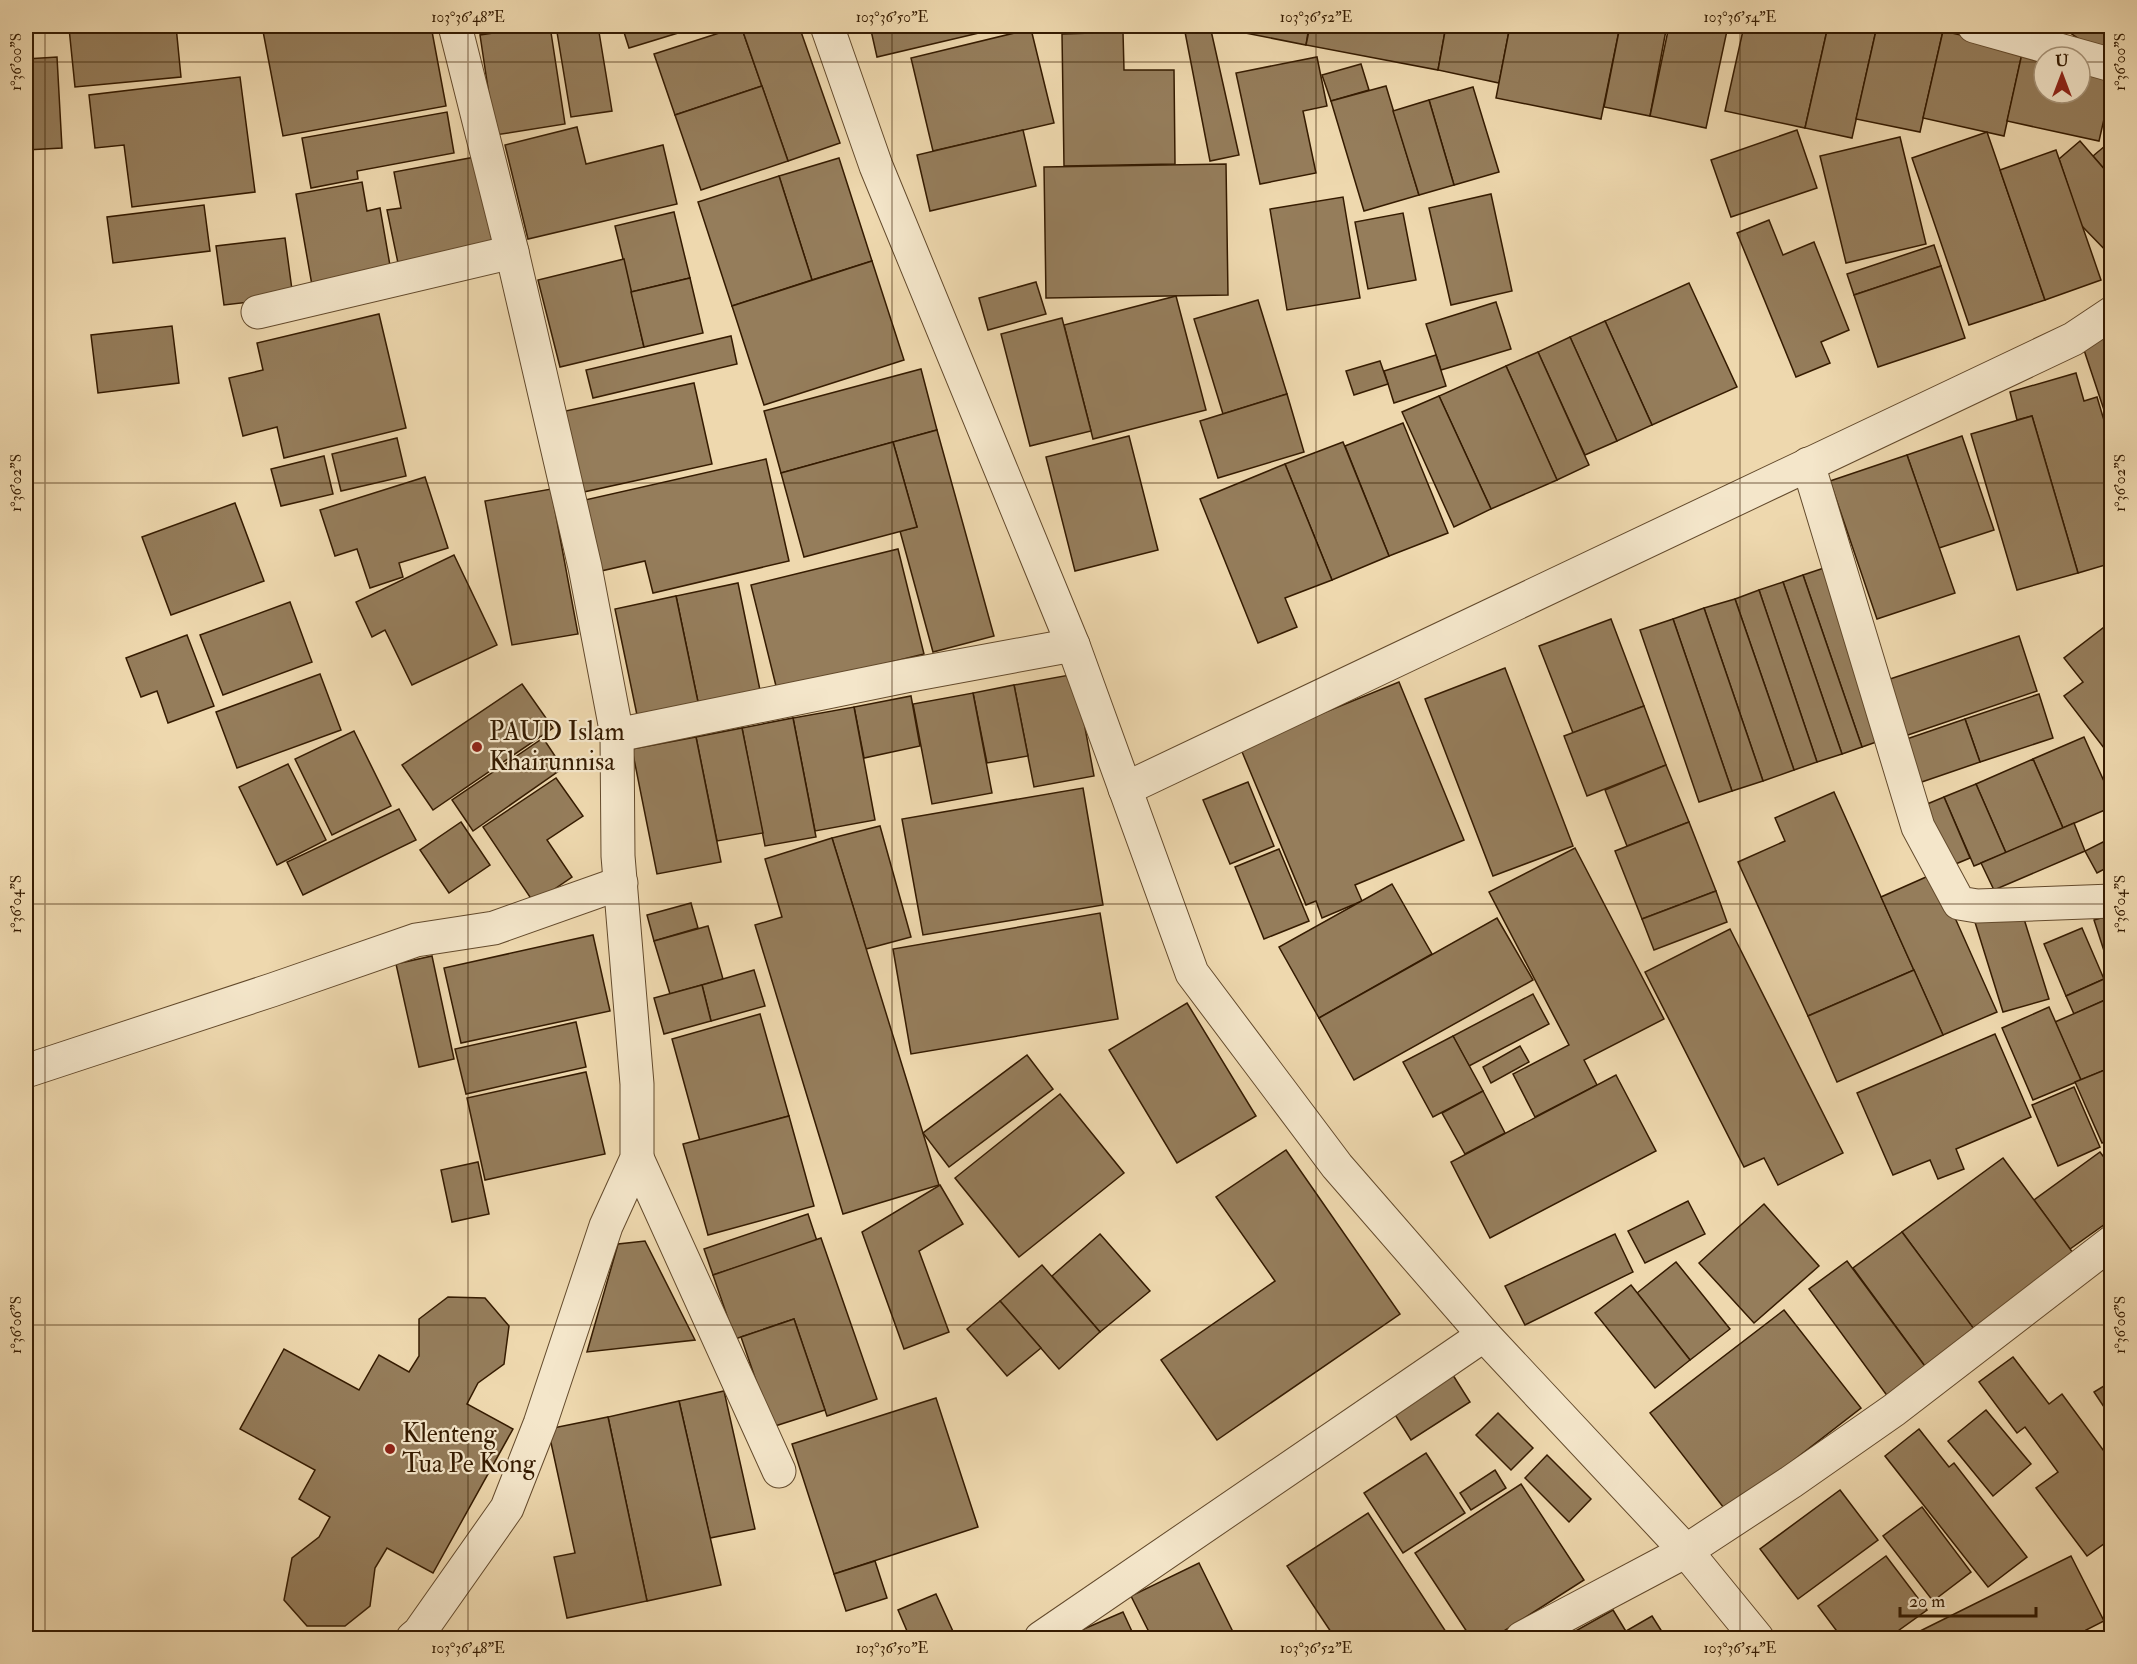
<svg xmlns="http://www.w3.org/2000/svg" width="2137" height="1664" font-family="'IM FELL Double Pica',serif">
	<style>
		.building { fill: #957d5b; stroke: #351b01; stroke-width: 1.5 }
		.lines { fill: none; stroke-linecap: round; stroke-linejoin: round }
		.minor-casing { stroke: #634a2c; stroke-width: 35 }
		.minor { stroke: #f4e6ca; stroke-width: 33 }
		.ticks { fill: none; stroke: #351b01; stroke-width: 1.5; stroke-opacity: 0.45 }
		.poi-dot { fill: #8f2418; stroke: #f4e6ca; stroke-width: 2 }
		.labels { text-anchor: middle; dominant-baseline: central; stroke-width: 4.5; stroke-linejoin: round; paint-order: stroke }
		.poi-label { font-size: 26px; fill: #351b01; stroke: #f4e6ca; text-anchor: start }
		.neatline { fill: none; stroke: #351b01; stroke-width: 2 }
		.ticks-label { font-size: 15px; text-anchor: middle; fill: #351b01 }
	</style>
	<rect width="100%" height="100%" fill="#eed8ae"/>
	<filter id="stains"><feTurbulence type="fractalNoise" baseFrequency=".00333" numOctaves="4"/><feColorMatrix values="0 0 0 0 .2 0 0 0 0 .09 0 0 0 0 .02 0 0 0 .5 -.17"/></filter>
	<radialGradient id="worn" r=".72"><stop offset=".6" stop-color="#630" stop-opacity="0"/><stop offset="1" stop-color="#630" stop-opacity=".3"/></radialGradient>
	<!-- building -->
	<g class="building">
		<path d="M95 26H176L181 77 75 87 69 28Z"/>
		<path d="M262 26H431L446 106 283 136Z"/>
		<path d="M483 26H541L485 35Z"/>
		<path d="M541 26H550L565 124 495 135 480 35Z"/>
		<path d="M556 26H598L612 111 571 117Z"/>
		<path d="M622 26H701L629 48Z"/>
		<path d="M741 26 762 86 675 115 654 54Z"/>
		<path d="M741 26H799L840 143 788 161Z"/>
		<path d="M870 26H995L996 29 877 57Z"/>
		<path d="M1210 26H1309L1306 45Z"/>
		<path d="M1210 26 1239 155 1210 161 1185 32Z"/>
		<path d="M1310 26H1446L1438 70 1306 45Z"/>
		<path d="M1446 26H1510L1499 83 1438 70Z"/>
		<path d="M1510 26H1620L1601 119 1496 98Z"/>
		<path d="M1620 26H1643L1666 30 1650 116 1604 107Z"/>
		<path d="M1669 26H1728L1706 128 1650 116Z"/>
		<path d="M1744 26H1828L1805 128 1725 111Z"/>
		<path d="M1828 26H1877L1852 138 1805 128Z"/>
		<path d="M1877 26H1917L1943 31 1920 132 1856 119Z"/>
		<path d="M2060 26H2112V61Z"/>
		<path d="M1031 29 1054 123 933 151 911 58Z"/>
		<path d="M1943 31 2023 49 2004 136 1923 118Z"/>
		<path d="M1123 32 1124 70H1174L1175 164 1064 166 1062 34Z"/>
		<path d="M2023 49 2044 57V93H2080V61L2112 68V84L2099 141 2007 121Z"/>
		<path d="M57 57 62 148 26 150V59Z"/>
		<path d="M1317 57 1327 106 1303 111 1316 173 1260 184 1236 73Z"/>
		<path d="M1361 64 1369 90 1331 101 1322 75Z"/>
		<path d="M240 77 255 192 132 207 124 145 95 148 89 95Z"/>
		<path d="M762 86 788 161 701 190 675 115Z"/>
		<path d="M1386 86 1419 195 1364 211 1331 101Z"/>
		<path d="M1473 87 1499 172 1454 185 1429 100Z"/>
		<path d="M1429 100 1454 185 1419 195 1393 111Z"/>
		<path d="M447 112 454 153 357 171 358 179 311 188 302 138Z"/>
		<path d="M577 127 586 164 663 145 677 204 528 239 505 145Z"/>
		<path d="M1023 130 1036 186 930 211 917 155Z"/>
		<path d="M1797 130 1817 188 1731 217 1711 160Z"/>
		<path d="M1987 132 2045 300 1969 325 1912 158Z"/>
		<path d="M1900 137 1926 244 1846 263 1820 156Z"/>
		<path d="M2112 140V178L2093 156Z"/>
		<path d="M2080 141 2112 178V257L2081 225 2059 159Z"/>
		<path d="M2056 150 2101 280 2045 300 2000 170Z"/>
		<path d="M486 155 502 249 399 268 387 210 401 208 394 172Z"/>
		<path d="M839 158 872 261 812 280 779 176Z"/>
		<path d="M1226 164 1228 295 1046 298 1044 167Z"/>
		<path d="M779 176 812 280 732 306 698 202Z"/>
		<path d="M362 182 367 211 380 208 392 277 313 291 296 194Z"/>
		<path d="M1491 194 1512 291 1451 305 1429 208Z"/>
		<path d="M1343 197 1360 298 1287 310 1270 209Z"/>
		<path d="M204 205 210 251 113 263 107 217Z"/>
		<path d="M674 212 690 278 631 292 615 226Z"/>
		<path d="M1403 213 1416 280 1368 289 1355 222Z"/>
		<path d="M1769 220 1783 255 1814 242 1849 330 1821 342 1830 363 1796 377 1737 233Z"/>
		<path d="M285 238 293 297 224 305 216 246Z"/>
		<path d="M1934 245 1941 266 1854 295 1847 274Z"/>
		<path d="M624 259 644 347 560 367 538 280Z"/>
		<path d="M872 261 904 360 764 405 732 306Z"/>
		<path d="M1941 266 1965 338 1878 367 1854 295Z"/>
		<path d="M690 278 703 333 644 347 631 292Z"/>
		<path d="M1036 282 1046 314 988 330 979 298Z"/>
		<path d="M1689 283 1737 387 1652 425 1605 321Z"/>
		<path d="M1176 296 1206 410 1093 439 1064 325Z"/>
		<path d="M1258 300 1287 394 1223 414 1194 319Z"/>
		<path d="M1496 302 1511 349 1441 370 1426 324Z"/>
		<path d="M379 314 406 428 284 458 277 427 243 436 229 378 263 370 257 343Z"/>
		<path d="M1062 318 1091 431 1030 446 1001 334Z"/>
		<path d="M1605 321 1652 425 1617 441 1570 337Z"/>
		<path d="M172 326 179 383 98 393 91 335Z"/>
		<path d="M2112 335V434L2082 344Z"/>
		<path d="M731 336 737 364 593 398 586 370Z"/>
		<path d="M1570 337 1617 441 1585 455 1538 352Z"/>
		<path d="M1538 352 1589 465 1557 480 1506 366Z"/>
		<path d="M1436 355 1446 386 1394 403 1384 371Z"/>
		<path d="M1380 361 1388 384 1354 395 1346 371Z"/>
		<path d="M1506 366 1557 480 1491 509 1439 396Z"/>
		<path d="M921 369 937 430 781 473 764 411Z"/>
		<path d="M2076 373 2084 401 2097 397 2112 447V563L2078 573 2032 416 2017 420 2010 392Z"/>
		<path d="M694 383 712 464 579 493 561 412Z"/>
		<path d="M1287 394 1304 452 1218 478 1200 421Z"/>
		<path d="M1439 396 1491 509 1454 527 1402 412Z"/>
		<path d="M2032 416 2078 573 2017 590 1971 434Z"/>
		<path d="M1403 423 1448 533 1389 556 1345 446Z"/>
		<path d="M937 430 994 636 933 652 900 531 917 527 893 442Z"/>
		<path d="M1129 436 1158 550 1075 571 1046 457Z"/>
		<path d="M1962 436 1994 530 1939 548 1907 455Z"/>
		<path d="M397 438 406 476 341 491 332 454Z"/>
		<path d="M893 442 917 527 804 557 781 473Z"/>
		<path d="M1343 442 1389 556 1332 580 1285 464Z"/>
		<path d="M1907 455 1955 593 1877 619 1830 481Z"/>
		<path d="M324 456 333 494 281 506 271 469Z"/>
		<path d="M766 459 789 561 653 593 645 561 601 571 585 500Z"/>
		<path d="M1285 464 1332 580 1285 598 1297 627 1258 643 1200 499Z"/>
		<path d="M425 477 448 548 399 563 403 577 370 588 357 549 335 556 320 510Z"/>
		<path d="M551 489 578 634 512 645 485 501Z"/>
		<path d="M235 503 264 581 171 615 142 537Z"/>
		<path d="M898 549 924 654 777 690 751 585Z"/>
		<path d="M454 555 497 645 412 685 385 630 372 637 356 602Z"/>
		<path d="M1824 568 1882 740 1862 747 1803 575Z"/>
		<path d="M1803 575 1862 747 1842 754 1783 582Z"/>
		<path d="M1783 582 1842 754 1817 762 1759 590Z"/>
		<path d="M738 583 760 690 698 702 676 596Z"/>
		<path d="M1759 590 1817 762 1794 770 1735 599Z"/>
		<path d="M676 596 698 702 637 715 615 609Z"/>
		<path d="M1735 599 1794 770 1763 781 1704 608Z"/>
		<path d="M290 602 312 662 223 695 200 635Z"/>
		<path d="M1704 608 1763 781 1732 791 1673 619Z"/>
		<path d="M1611 619 1644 706 1573 733 1539 646Z"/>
		<path d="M1673 619 1732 791 1699 802 1640 630Z"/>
		<path d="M2112 621V742L2104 748 2064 696 2083 682 2064 658Z"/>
		<path d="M187 635 214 706 168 723 157 691 141 697 126 658Z"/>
		<path d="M2019 636 2037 691 1905 736 1887 680Z"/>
		<path d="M1505 668 1573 846 1493 876 1425 699Z"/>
		<path d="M320 674 341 730 237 768 216 712Z"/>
		<path d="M1075 674 1094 776 1034 787 1014 685Z"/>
		<path d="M1399 682 1464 840 1355 885 1362 901 1322 918 1316 901 1306 905 1240 747Z"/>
		<path d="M522 684 553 728 433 810 402 765Z"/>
		<path d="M1014 685 1028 756 987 763 973 693Z"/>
		<path d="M973 693 992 793 932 804 913 704Z"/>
		<path d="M2039 694 2053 738 1980 762 1965 719Z"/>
		<path d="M911 696 920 746 864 758 854 707Z"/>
		<path d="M1644 706 1666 765 1587 796 1564 736Z"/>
		<path d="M854 707 875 820 815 831 793 718Z"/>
		<path d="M793 718 816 837 765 846 742 728Z"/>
		<path d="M1965 719 1980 762 1913 785 1898 742Z"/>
		<path d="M742 728 763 833 717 841 696 737Z"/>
		<path d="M354 731 391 806 332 835 295 759Z"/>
		<path d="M696 737 721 862 657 874 632 749Z"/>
		<path d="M2084 737 2112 799V807L2063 828 2033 759Z"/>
		<path d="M543 738 563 768 473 831 452 800Z"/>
		<path d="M2033 759 2063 828 2006 853 1976 784Z"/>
		<path d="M288 764 326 840 277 865 239 787Z"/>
		<path d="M1666 765 1689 822 1627 846 1605 790Z"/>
		<path d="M556 778 583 816 547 840 572 877 534 903 483 827Z"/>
		<path d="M1248 782 1274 846 1230 864 1203 800Z"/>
		<path d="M1976 784 2006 853 1974 866 1944 797Z"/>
		<path d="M1083 788 1103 905 923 935 902 819Z"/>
		<path d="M1834 792 1914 970 1808 1016 1738 862 1785 841 1775 818Z"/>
		<path d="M1944 797 1970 858 1946 868 1920 807Z"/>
		<path d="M399 809 416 840 303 895 287 862Z"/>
		<path d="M461 822 490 865 449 893 420 850Z"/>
		<path d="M1689 822 1716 891 1642 919 1615 851Z"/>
		<path d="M2074 823 2085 851 1994 890 1981 863Z"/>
		<path d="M880 826 911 937 866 949 832 838Z"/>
		<path d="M832 838 939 1185 843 1214 755 925 782 917 765 859Z"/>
		<path d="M2107 840 2112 847V865L2097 873 2085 851Z"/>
		<path d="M1575 848 1664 1019 1584 1060 1597 1085 1535 1117 1513 1074 1569 1045 1489 892Z"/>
		<path d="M1279 849 1309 921 1264 939 1235 867Z"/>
		<path d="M1935 873 1997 1012 1943 1035 1881 897Z"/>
		<path d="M1392 884 1432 954 1319 1018 1279 947Z"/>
		<path d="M1716 891 1727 922 1654 950 1642 919Z"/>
		<path d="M691 903 698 928 654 941 647 915Z"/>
		<path d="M2020 906 2049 999 2003 1012 1974 919Z"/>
		<path d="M1100 913 1118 1019 911 1054 893 949Z"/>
		<path d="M2112 915V955L2106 957 2094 920Z"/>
		<path d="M1497 918 1533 980 1354 1080 1319 1018Z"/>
		<path d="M708 926 723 979 670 994 654 941Z"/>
		<path d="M2082 928 2104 979 2066 996 2044 944Z"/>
		<path d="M1730 929 1843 1153 1778 1185 1764 1158 1744 1167 1645 972Z"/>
		<path d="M593 935 610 1011 461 1043 444 968Z"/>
		<path d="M432 956 454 1059 419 1067 396 964Z"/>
		<path d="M754 970 765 1006 711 1021 702 985Z"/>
		<path d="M1914 970 1943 1035 1837 1082 1808 1016Z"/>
		<path d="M2104 979 2112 997 2074 1014 2066 996Z"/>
		<path d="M702 985 711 1021 664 1034 654 998Z"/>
		<path d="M1533 994 1549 1024 1469 1066 1453 1036Z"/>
		<path d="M2112 997V1067L2081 1080 2055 1022Z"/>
		<path d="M1187 1003 1256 1116 1177 1163 1109 1050Z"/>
		<path d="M2049 1007 2081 1080 2033 1100 2002 1028Z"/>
		<path d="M760 1014 789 1116 700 1141 672 1039Z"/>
		<path d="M576 1022 586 1067 466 1094 455 1049Z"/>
		<path d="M1995 1034 2031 1117 1956 1149 1964 1169 1938 1179 1930 1160 1893 1175 1857 1093Z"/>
		<path d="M1453 1036 1483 1091 1433 1117 1403 1062Z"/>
		<path d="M1520 1046 1529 1062 1491 1083 1483 1067Z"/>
		<path d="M1027 1055 1053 1089 949 1167 923 1133Z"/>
		<path d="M2112 1067V1139L2102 1143 2075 1082Z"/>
		<path d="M586 1072 605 1154 485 1180 467 1098Z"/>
		<path d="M1616 1075 1656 1151 1490 1238 1451 1162Z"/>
		<path d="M2074 1087 2100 1147 2058 1166 2032 1105Z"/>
		<path d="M1483 1091 1505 1133 1465 1154 1442 1113Z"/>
		<path d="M1060 1094 1124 1173 1019 1257 955 1178Z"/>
		<path d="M789 1116 814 1206 708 1235 683 1144Z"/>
		<path d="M1286 1150 1400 1314 1217 1440 1161 1360 1275 1281 1216 1197Z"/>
		<path d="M2100 1152 2112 1168V1219L2070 1249 2034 1200Z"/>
		<path d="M2003 1158 2076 1257 1975 1331 1902 1232Z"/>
		<path d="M478 1162 489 1214 452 1222 441 1170Z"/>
		<path d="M940 1185 963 1224 919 1251 949 1332 904 1349 862 1232Z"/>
		<path d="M1688 1201 1705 1234 1645 1263 1628 1231Z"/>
		<path d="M1764 1204 1819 1266 1754 1323 1699 1263Z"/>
		<path d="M808 1214 817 1241 713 1275 704 1249Z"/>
		<path d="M1902 1232 1980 1337 1930 1373 1853 1268Z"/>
		<path d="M1100 1234 1150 1291 1100 1332 1052 1276Z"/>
		<path d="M1615 1234 1633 1272 1525 1325 1505 1286Z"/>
		<path d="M821 1238 877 1399 827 1416 794 1319 735 1339 713 1275Z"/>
		<path d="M645 1241 695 1340 587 1352 618 1244Z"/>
		<path d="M1847 1261 1930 1373 1891 1401 1809 1289Z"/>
		<path d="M1676 1262 1730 1329 1690 1360 1637 1293Z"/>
		<path d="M1042 1265 1100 1332 1059 1369 1000 1301Z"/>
		<path d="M1631 1285 1690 1360 1655 1388 1595 1313Z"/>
		<path d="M448 1297 485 1298 509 1326 504 1364 478 1383 467 1404 513 1429 433 1573 387 1548 375 1568 370 1606 345 1626H307L284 1600 292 1558 319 1537 330 1517 299 1499 315 1470 240 1429 284 1349 359 1390 379 1355 409 1372 419 1356V1319Z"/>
		<path d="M1000 1301 1041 1348 1007 1376 967 1329Z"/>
		<path d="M1784 1310 1861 1408 1727 1512 1650 1413Z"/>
		<path d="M794 1319 825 1410 772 1427 741 1337Z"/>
		<path d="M2013 1357 2049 1404 2062 1394 2112 1462V1538L2087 1556 2036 1488 2058 1472 2025 1427 2017 1433 1979 1382Z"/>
		<path d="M1451 1372 1470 1402 1411 1440 1392 1410Z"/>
		<path d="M2112 1381V1419L2094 1392Z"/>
		<path d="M724 1391 755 1529 710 1538 679 1401Z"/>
		<path d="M936 1398 978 1527 834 1574 792 1444Z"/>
		<path d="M679 1401 721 1585 647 1601 608 1417Z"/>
		<path d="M1986 1410 2031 1464 1993 1496 1948 1441Z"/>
		<path d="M1498 1413 1533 1448 1511 1470 1476 1435Z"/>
		<path d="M608 1417 647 1601 567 1618 554 1557 575 1553 548 1429Z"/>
		<path d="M1919 1429 1949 1467 1954 1463 2027 1557 1988 1587 1885 1456Z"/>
		<path d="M1426 1453 1465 1513 1403 1553 1364 1493Z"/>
		<path d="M1547 1455 1591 1499 1569 1522 1525 1478Z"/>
		<path d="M1495 1470 1506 1488 1471 1510 1460 1493Z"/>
		<path d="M1521 1484 1584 1580 1493 1638H1471L1415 1553Z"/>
		<path d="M1840 1490 1878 1540 1798 1599 1760 1549Z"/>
		<path d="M1922 1507 1971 1572 1933 1601 1883 1536Z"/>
		<path d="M1368 1513 1450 1638H1335L1287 1566Z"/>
		<path d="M1886 1556 1927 1610 1888 1638H1842L1818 1606Z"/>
		<path d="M2071 1556 2104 1621 2086 1630 2090 1638H1906Z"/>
		<path d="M875 1561 887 1598 846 1611 834 1574Z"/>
		<path d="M1199 1563 1236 1638H1152L1131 1596Z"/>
		<path d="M936 1594 956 1638H910L898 1610Z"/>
		<path d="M1613 1610 1630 1638H1563Z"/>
		<path d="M1123 1612 1135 1638H1063Z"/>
		<path d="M1652 1616 1666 1638H1630L1626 1631Z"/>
	</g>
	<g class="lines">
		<!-- minor casing -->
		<g class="minor-casing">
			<g id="minor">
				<path d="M827 26 876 166 1073 645 1192 973 1337 1166 1484 1335 1686 1551 1757 1638"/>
				<path d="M1974 26 2112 65"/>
				<path d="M258 312 512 252"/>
				<path d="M1808 464 1918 827 1959 903 1977 906 2112 901"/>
				<path d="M617 735 905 676 1073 645"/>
				<path d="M1125 789 2073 339 2112 313"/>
				<path d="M26 1071 272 990 416 940 494 928 621 883"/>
				<path d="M637 1158 779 1471"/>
				<path d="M413 1638 419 1633 507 1508 540 1424 606 1226 637 1158V1084L618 856 617 735 585 567 512 252 455 26"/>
				<path d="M1041 1638 1484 1335"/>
				<path d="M1522 1638 1686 1551 1791 1482 1894 1410 2112 1242"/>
			</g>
		</g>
		<!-- minor -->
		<use href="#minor" class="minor"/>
	</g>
	<!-- ticks -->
	<path class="ticks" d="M45 26V1638M468 26V1638M892 26V1638M1316 26V1638M1740 26V1638M26 62H2044M2080 62H2112M26 483H2112M26 904H2112M26 1325H2112"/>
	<!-- markers -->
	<g class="poi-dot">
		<circle cx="477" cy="747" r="6"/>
		<circle cx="390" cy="1449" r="6"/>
	</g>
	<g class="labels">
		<!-- poi labels -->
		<g class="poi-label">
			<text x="489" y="732">PAUD Islam<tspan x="489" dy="30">Khairunnisa</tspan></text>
			<text x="402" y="1434">Klenteng<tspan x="402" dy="30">Tua Pe Kong</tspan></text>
		</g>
	</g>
	<!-- margin -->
	<rect width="2137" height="1664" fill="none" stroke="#eed8ae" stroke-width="66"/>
	<!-- north arrow -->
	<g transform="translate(2062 75)"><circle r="28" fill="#f4e6ca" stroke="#a8957a" stroke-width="1.5"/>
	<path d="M0-4.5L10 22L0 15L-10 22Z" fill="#8f2418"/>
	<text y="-9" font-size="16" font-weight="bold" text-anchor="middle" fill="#351b01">U</text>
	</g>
	<!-- scale -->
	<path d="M1900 1607v9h136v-9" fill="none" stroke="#351b01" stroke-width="3"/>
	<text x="1909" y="1607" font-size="18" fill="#351b01" stroke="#f4e6ca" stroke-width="4.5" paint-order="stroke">20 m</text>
	<rect x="33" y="33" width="2071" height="1598" class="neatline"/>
	<g class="ticks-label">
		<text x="468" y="22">103°36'48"E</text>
		<text x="892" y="22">103°36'50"E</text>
		<text x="1316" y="22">103°36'52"E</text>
		<text x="1740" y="22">103°36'54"E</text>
		<text transform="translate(16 62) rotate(-90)" y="5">1°36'00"S</text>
		<text transform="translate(2120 62) rotate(-90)" y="5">1°36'00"S</text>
		<text transform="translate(16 483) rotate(-90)" y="5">1°36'02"S</text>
		<text transform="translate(2120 483) rotate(-90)" y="5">1°36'02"S</text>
		<text transform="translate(16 904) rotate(-90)" y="5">1°36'04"S</text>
		<text transform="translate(2120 904) rotate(-90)" y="5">1°36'04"S</text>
		<text transform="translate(16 1325) rotate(-90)" y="5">1°36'06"S</text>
		<text transform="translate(2120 1325) rotate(-90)" y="5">1°36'06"S</text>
		<text x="468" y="1653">103°36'48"E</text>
		<text x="892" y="1653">103°36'50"E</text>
		<text x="1316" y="1653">103°36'52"E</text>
		<text x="1740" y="1653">103°36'54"E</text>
	</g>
	<rect width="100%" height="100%" filter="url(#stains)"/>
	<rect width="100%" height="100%" fill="url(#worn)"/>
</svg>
